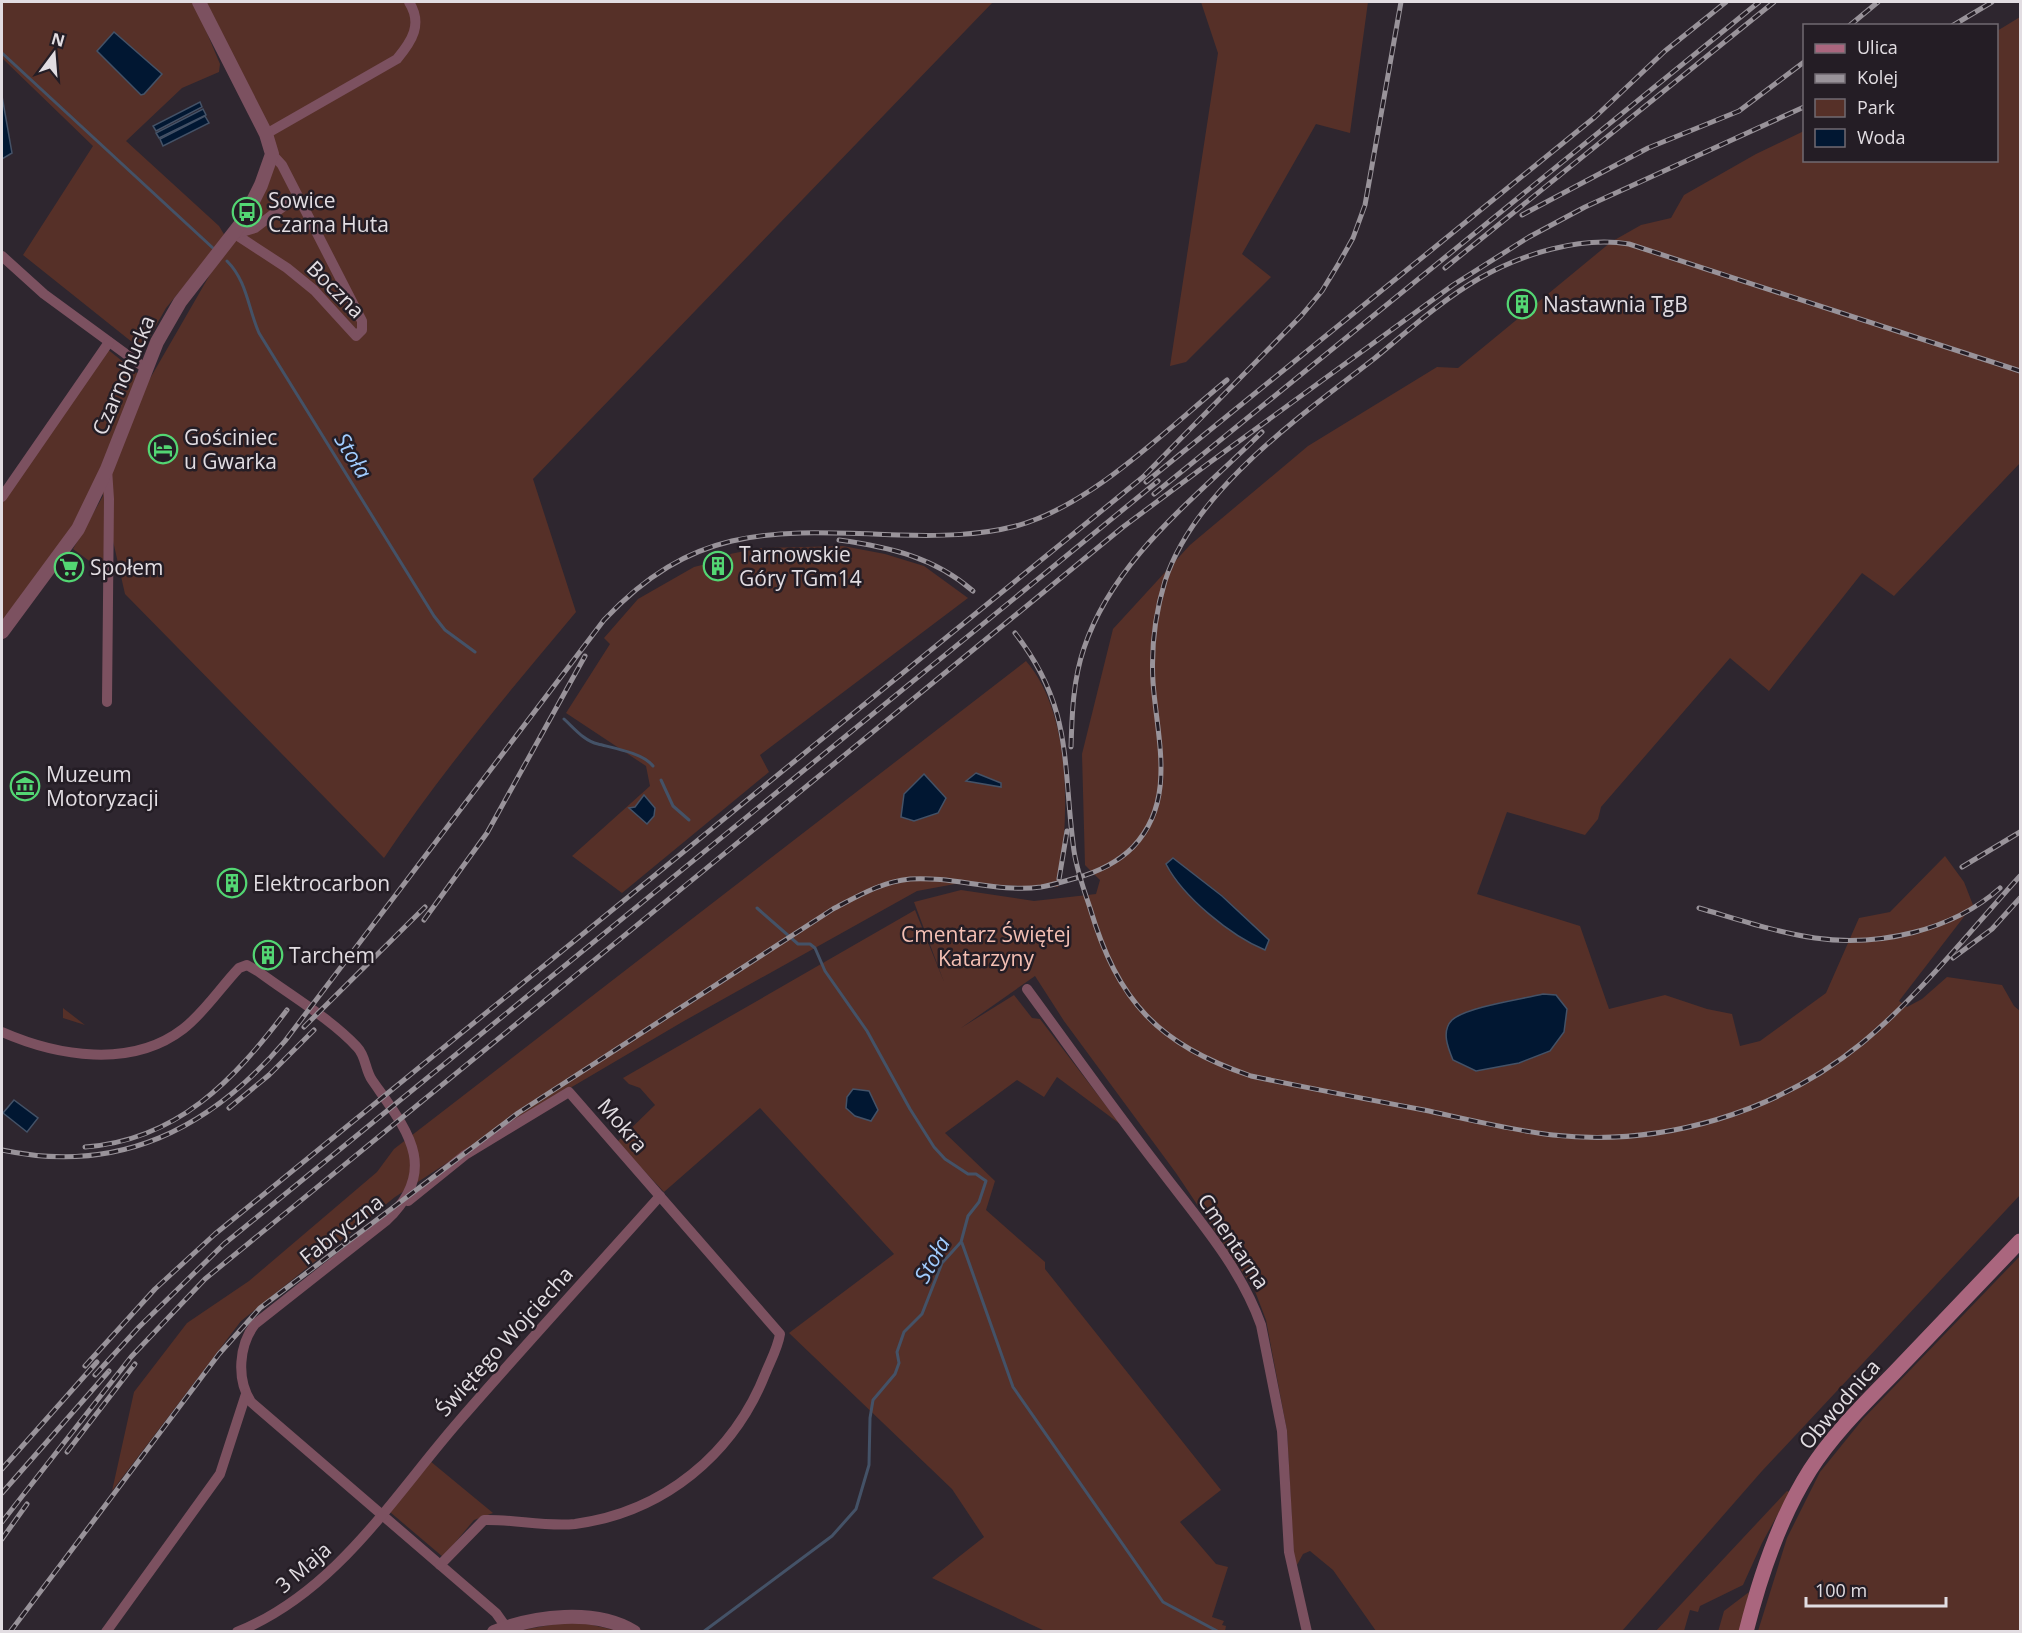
<svg xmlns="http://www.w3.org/2000/svg" width="2022" height="1633" font-family="'Open Sans',sans-serif">
	<style>
		.green { fill: #563028; fill-rule: evenodd }
		.water { fill: #011732; stroke: #445267; stroke-width: 1.5 }
		.lines { fill: none; stroke-linecap: round; stroke-linejoin: round }
		.stream { stroke: #445267; stroke-width: 3 }
		.minor { stroke: #7c5160; stroke-width: 10 }
		.tertiary { stroke: #7c5160; stroke-width: 14 }
		.secondary { stroke: #aa667e; stroke-width: 15 }
		.rail-casing { stroke: #99939a; stroke-width: 5 }
		.rail { stroke: #241d25; stroke-width: 3; stroke-dasharray: 9; stroke-linecap: butt }
		.labels { text-anchor: middle; dominant-baseline: central; stroke-width: 5; stroke-linejoin: round; paint-order: stroke }
		.poi-label { font-size: 21px; fill: #e2dde2; stroke: #241d25; text-anchor: start }
		.street-label { font-size: 21px; fill: #e2dde2; stroke: #241d25 }
		.park-label { font-size: 21px; fill: #f4bfb3; stroke: #241d25 }
		.water-label { font-size: 22px; font-style: italic; fill: #a1ccfe; stroke: #241d25 }
	</style>
	<rect width="100%" height="100%" fill="#2e262f"/>
	<!-- green -->
	<g class="green">
		<path d="M2 2H194L220 64 219 72 182 88 126 141 219 226 225 236 166 308 142 350 23 255 93 146 2 58Z"/>
		<path d="M200 2H993L533 479 576 612C509 692 442 771 384 858L125 594 106 510 103 571 73 549 103 496 100 482 85 528 2 637V503L106 348 148 382 279 155Z"/>
		<path d="M1201 2H1368L1350 133 1316 124 1242 254 1271 277 1186 362 1170 366 1218 53Z"/>
		<path d="M2020 17V463L1894 596 1862 573 1769 691 1730 658 1601 807 1598 819 1585 835 1507 812 1477 894 1580 926 1609 1009 1665 995 1707 1009 1732 1014 1740 1046 1760 1041 1826 993 1859 918 1890 912 1945 856 1964 882 1973 905 1899 1001 1907 1007 1922 999 1947 977 2002 985 2014 1006 2020 1011V1195L1762 1471 1622 1631H1376L1333 1570 1310 1551 1303 1554 1297 1565 1294 1560 1287 1431 1266 1320 1255 1291 1176 1173 1064 1021 1035 976 961 1028 1014 995 1032 1018 1040 1019 1120 1124 1057 1077 1044 1097 1017 1080 945 1133 995 1181 986 1210 1045 1262V1269L1221 1490 1180 1522 1216 1564 1228 1567 1212 1617 1224 1621 1222 1625 1226 1626 1225 1631H1045L932 1578 984 1537 952 1489 789 1333 894 1254 760 1108 664 1192 617 1142 655 1105 640 1088 629 1084 623 1078 915 910 944 982 914 902 961 890 1034 901 1096 894 1100 880 1085 865 1082 754 1113 629 1190 545 1308 446 1437 367 1458 368 1611 242 1641 225 1671 218 1684 195 1756 154 1804 131V160H1996L1997 31ZM1173 859 1223 896 1269 940ZM1543 994 1556 995 1567 1009 1564 1032 1516 1001Z"/>
		<path d="M843 546 885 554 924 566 968 598 760 755 769 772 622 893 572 856 650 786 646 766 566 713 610 644 604 638 638 599 694 567 706 564 713 577 734 567 730 554 760 548ZM644 796 653 806 639 818 631 807H635Z"/>
		<path d="M1026 661C1073 715 1069 820 1058 887L955 884 917 891 684 1021 485 1138 395 1197 241 1321 112 1491 134 1392 187 1323 249 1281 377 1172 394 1149Z"/>
		<path d="M63 1008 85 1025 63 1018Z"/>
		<path d="M2020 1256V1631H1758L1787 1538 1820 1472 1863 1419Z"/>
		<path d="M430 1461 493 1513 474 1520 443 1557 390 1512Z"/>
		<path d="M1787 1491 1790 1492 1762 1543 1743 1585 1700 1606 1698 1612 1690 1610 1684 1631 1655 1632Z"/>
		<path d="M1749 1592 1740 1631 1718 1632 1724 1611Z"/>
		<path d="M566 1622 588 1624 623 1632H512Z"/>
	</g>
	<!-- water -->
	<g class="water">
		<path d="M114 32 162 74 144 94 141 95 97 51Z"/>
		<path d="M2 96 12 153 2 159Z"/>
		<path d="M200 102 202 107 156 131 153 126Z"/>
		<path d="M203 109 206 115 159 138 156 133Z"/>
		<path d="M205 116 209 123 163 146 160 139Z"/>
		<path d="M976 773 1001 783V787L966 781Z"/>
		<path d="M924 774 946 798 938 813 914 821 901 817 904 794Z"/>
		<path d="M644 795 655 808 654 816 647 824 629 808 635 807Z"/>
		<path d="M1173 858 1222 896 1269 940 1265 950C1231 936 1183 897 1166 864Z"/>
		<path d="M1543 994 1556 995 1567 1009 1564 1032 1550 1051 1519 1063 1476 1071 1453 1060C1448 1048 1441 1031 1452 1020 1466 1007 1523 999 1543 994Z"/>
		<path d="M853 1089 869 1091 878 1110 871 1121 855 1116 846 1108 847 1097Z"/>
		<path d="M14 1100 38 1118 27 1132 3 1113Z"/>
	</g>
	<g class="lines">
		<!-- stream -->
		<g class="stream">
			<path d="M2 53 214 249"/>
			<path d="M227 261C247 281 248 308 259 333L434 616 445 630 475 652"/>
			<path d="M564 719C574 728 584 741 598 744 613 748 643 753 653 766"/>
			<path d="M661 780 673 806 689 820"/>
			<path d="M962 1243 1013 1387 1163 1602 1219 1632"/>
			<path d="M703 1632 832 1536 856 1509 869 1465 870 1418 873 1400 895 1374 899 1363 897 1352 904 1332 922 1314 942 1263 961 1242 968 1216 979 1202 986 1181 976 1174H968L945 1159 934 1147 910 1109 867 1031 825 971 815 948 810 944H798L757 908"/>
		</g>
		<!-- minor -->
		<g class="minor">
			<path d="M266 134 397 59C412 41 423 24 409 2"/>
			<path d="M235 234 287 268 314 290 356 336 362 330V321L282 165 272 154"/>
			<path d="M235 234 255 228 297 196"/>
			<path d="M2 256 44 294 145 368"/>
			<path d="M107 469 109 499 107 702"/>
			<path d="M2 497 109 342"/>
			<path d="M1027 989C1071 1049 1114 1110 1160 1169 1197 1218 1240 1266 1261 1325L1282 1431 1289 1552 1307 1632"/>
			<path d="M2 1032C57 1056 131 1069 183 1029 204 1013 220 988 239 968L247 965 259 972C290 995 331 1019 357 1047 366 1056 365 1070 372 1080 406 1129 441 1168 387 1220L255 1324C239 1345 236 1379 251 1402L496 1613 506 1627"/>
			<path d="M408 1201 465 1155 569 1092 780 1334C778 1347 771 1360 766 1372 734 1454 664 1512 575 1524 544 1527 514 1519 484 1520L440 1565"/>
			<path d="M106 1632 220 1474 246 1394"/>
			<path d="M237 1632C336 1592 392 1498 459 1421 525 1345 593 1271 660 1196"/>
		</g>
		<!-- tertiary -->
		<g class="tertiary">
			<path d="M2 632 78 529 107 469 157 342 180 302 243 221 261 185 272 154 266 134 199 2"/>
			<path d="M494 1632C534 1616 595 1608 634 1632"/>
		</g>
		<!-- secondary -->
		<path class="secondary" d="M1746 1632C1760 1576 1779 1519 1810 1470 1833 1434 1864 1404 1894 1373 1936 1329 1978 1285 2020 1241"/>
		<!-- rail casing -->
		<g class="rail-casing">
			<g id="rail">
				<path d="M1849 26 1878 2"/>
				<path d="M1952 26 1992 2"/>
				<path d="M1522 215 1648 148 1739 111 1804 62"/>
				<path d="M1445 268 1774 2"/>
				<path d="M1146 482 1595 117 1665 51 1726 2"/>
				<path d="M1154 494 1759 2"/>
				<path d="M839 540C889 547 934 557 973 591"/>
				<path d="M1015 633C1074 709 1062 763 1074 851 1077 871 1084 890 1090 908 1118 1002 1158 1044 1251 1076 1308 1088 1366 1099 1424 1110 1466 1119 1510 1130 1553 1135 1662 1147 1776 1113 1862 1043 1920 995 1969 932 2020 876"/>
				<path d="M1071 747C1072 714 1073 680 1084 648 1114 558 1197 497 1262 432"/>
				<path d="M1962 867 2020 832"/>
				<path d="M1059 879 1067 831"/>
				<path d="M1699 908C1737 919 1775 932 1815 938 1878 947 1952 931 2000 888"/>
				<path d="M424 920 487 833 585 656"/>
				<path d="M1953 958 1992 929 2020 898"/>
				<path d="M304 1027 425 907"/>
				<path d="M229 1108 269 1075 314 1030"/>
				<path d="M85 1147C178 1140 234 1080 287 1010"/>
				<path d="M2 1150C119 1175 210 1129 285 1041L604 620C696 522 776 531 899 535 939 536 977 536 1016 526 1091 506 1167 429 1227 380"/>
				<path d="M85 1366 155 1289 215 1234 1143 477 1301 316 1322 291 1339 263 1353 238 1365 205 1401 2"/>
				<path d="M95 1375 139 1327 224 1244 1158 481"/>
				<path d="M67 1452 135 1364"/>
				<path d="M2 1469 97 1362"/>
				<path d="M2 1493 109 1371"/>
				<path d="M2 1522 131 1357 205 1279 979 645 1123 527 1209 463 1453 285 1529 237 1585 207 1804 107"/>
				<path d="M2 1539 27 1504"/>
				<path d="M10 1632 219 1354 260 1308 518 1113 833 909C858 896 881 882 910 879 953 876 998 893 1041 887 1053 885 1065 881 1076 878 1098 872 1117 863 1133 847 1177 801 1157 739 1153 682 1151 648 1155 614 1165 581 1195 489 1301 416 1375 358 1409 330 1442 300 1480 278 1522 254 1580 236 1629 244L2020 371"/>
			</g>
		</g>
		<!-- rail -->
		<use href="#rail" class="rail"/>
	</g>
	<!-- icons -->
	<defs>
		<g id="bus-ring" transform="scale(1.5)"><circle r="9.5" fill="#241d25" stroke="#53d673" stroke-width="1.5"/><path d="M-5-6H5V4H4V6H2V4H-2V6H-4V4H-5ZM-3.5-4V0h7V-4ZM-3.5 1.2v1.5H-2V1.2ZM2 1.2v1.5H3.5V1.2Z" fill="#53d673"/></g>
		<g id="building-ring" transform="scale(1.5)"><circle r="9.5" fill="#241d25" stroke="#53d673" stroke-width="1.5"/><path d="M-4-6H4V6H1V3H-1V6H-4ZM-2.5-4.3h1.7v1.8h-1.7ZM.8-4.3h1.7v1.8H.8ZM-2.5-1h1.7V.8h-1.7ZM.8-1h1.7V.8H.8Z" fill="#53d673"/></g>
		<g id="hotel-ring" transform="scale(1.5)"><circle r="9.5" fill="#241d25" stroke="#53d673" stroke-width="1.5"/><path d="M-6-4.5h1.5V1H6V5H4.5V3h-9V5H-6ZM-4 0a1.8 1.8 0 1 1 3.6 0ZM.5 0V-2.5h3Q6-2.5 6 0Z" fill="#53d673"/></g>
		<g id="supermarket-ring" transform="scale(1.5)"><circle r="9.5" fill="#241d25" stroke="#53d673" stroke-width="1.5"/><path d="M-6-5.5h2.5l.6 2H6L4.5 2H-2.5L-4.4-4H-6ZM-1.5 3.2a1.3 1.3 0 1 0 .1 0ZM3 3.2a1.3 1.3 0 1 0 .1 0Z" fill="#53d673"/></g>
		<g id="museum-ring" transform="scale(1.5)"><circle r="9.5" fill="#241d25" stroke="#53d673" stroke-width="1.5"/><path d="M0-6L6-3V-2H-6V-3ZM-5-1h2V3h-2ZM-1-1h2V3h-2ZM3-1h2V3H3ZM-6 4H6V6H-6Z" fill="#53d673"/></g>
	</defs>
	<g fill-rule="evenodd">
		<use href="#bus-ring" x="247" y="212"/>
		<use href="#building-ring" x="1522" y="304"/>
		<use href="#hotel-ring" x="163" y="449"/>
		<use href="#building-ring" x="718" y="566"/>
		<use href="#supermarket-ring" x="69" y="567"/>
		<use href="#museum-ring" x="25" y="786"/>
		<use href="#building-ring" x="232" y="883"/>
		<use href="#building-ring" x="268" y="955"/>
	</g>
	<g class="labels">
		<!-- poi labels -->
		<g class="poi-label">
			<text x="268" y="200">Sowice<tspan x="268" dy="24">Czarna Huta</tspan></text>
			<text x="1543" y="304">Nastawnia TgB</text>
			<text x="184" y="437">Gościniec<tspan x="184" dy="24">u Gwarka</tspan></text>
			<text x="739" y="554">Tarnowskie<tspan x="739" dy="24">Góry TGm14</tspan></text>
			<text x="90" y="567">Społem</text>
			<text x="46" y="774">Muzeum<tspan x="46" dy="24">Motoryzacji</tspan></text>
			<text x="253" y="883">Elektrocarbon</text>
			<text x="289" y="955">Tarchem</text>
		</g>
		<!-- street labels -->
		<g class="street-label">
			<text transform="translate(336 289) rotate(45)">Boczna</text>
			<text transform="translate(123 375) rotate(-67)">Czarnohucka</text>
			<text transform="translate(623 1125) rotate(49)">Mokra</text>
			<text transform="translate(341 1229) rotate(-38)">Fabryczna</text>
			<text transform="translate(1234 1241) rotate(56)">Cmentarna</text>
			<text transform="translate(504 1341) rotate(-48)">Świętego Wojciecha</text>
			<text transform="translate(1839 1404) rotate(-49)">Obwodnica</text>
			<text transform="translate(303 1567) rotate(-41)">3 Maja</text>
		</g>
		<!-- park labels -->
		<g class="park-label">
			<text x="986" y="934">Cmentarz Świętej<tspan x="986" dy="24">Katarzyny</tspan></text>
		</g>
		<!-- water labels -->
		<g class="water-label">
			<text transform="translate(354 455) rotate(58)">Stoła</text>
			<text transform="translate(931 1259) rotate(-61)">Stoła</text>
		</g>
	</g>
	<!-- border -->
	<rect width="2022" height="1633" fill="none" stroke="#e2dde2" stroke-width="6"/>
	<!-- legend -->
	<rect x="1803" y="24" width="195" height="138" fill="#241d25" stroke="#706a71" stroke-width="1.5"/>
	<rect x="1815" y="44" width="30" height="9" fill="#aa667e" stroke="#706a71" stroke-width="1.5"/>
	<text x="1857" y="54" font-size="18" fill="#e2dde2">Ulica</text>
	<rect x="1815" y="74" width="30" height="9" fill="#99939a" stroke="#706a71" stroke-width="1.5"/>
	<text x="1857" y="84" font-size="18" fill="#e2dde2">Kolej</text>
	<rect x="1815" y="99" width="30" height="18" fill="#563028" stroke="#706a71" stroke-width="1.5"/>
	<text x="1857" y="114" font-size="18" fill="#e2dde2">Park</text>
	<rect x="1815" y="129" width="30" height="18" fill="#011732" stroke="#706a71" stroke-width="1.5"/>
	<text x="1857" y="144" font-size="18" fill="#e2dde2">Woda</text>
	<!-- north arrow -->
	<g transform="translate(54 54) rotate(16)" stroke="#241d25" stroke-width="4.5" paint-order="stroke">
	<path d="M0-4.5L10 22L0 15L-10 22Z" fill="#e2dde2"/>
	<text y="-9" font-size="16" font-weight="bold" text-anchor="middle" fill="#e2dde2">N</text>
	</g>
	<!-- scale -->
	<path d="M1806 1597v9h140v-9" fill="none" stroke="#e2dde2" stroke-width="3"/>
	<text x="1815" y="1597" font-size="18" fill="#e2dde2" stroke="#241d25" stroke-width="4.5" paint-order="stroke">100 m</text>
</svg>
